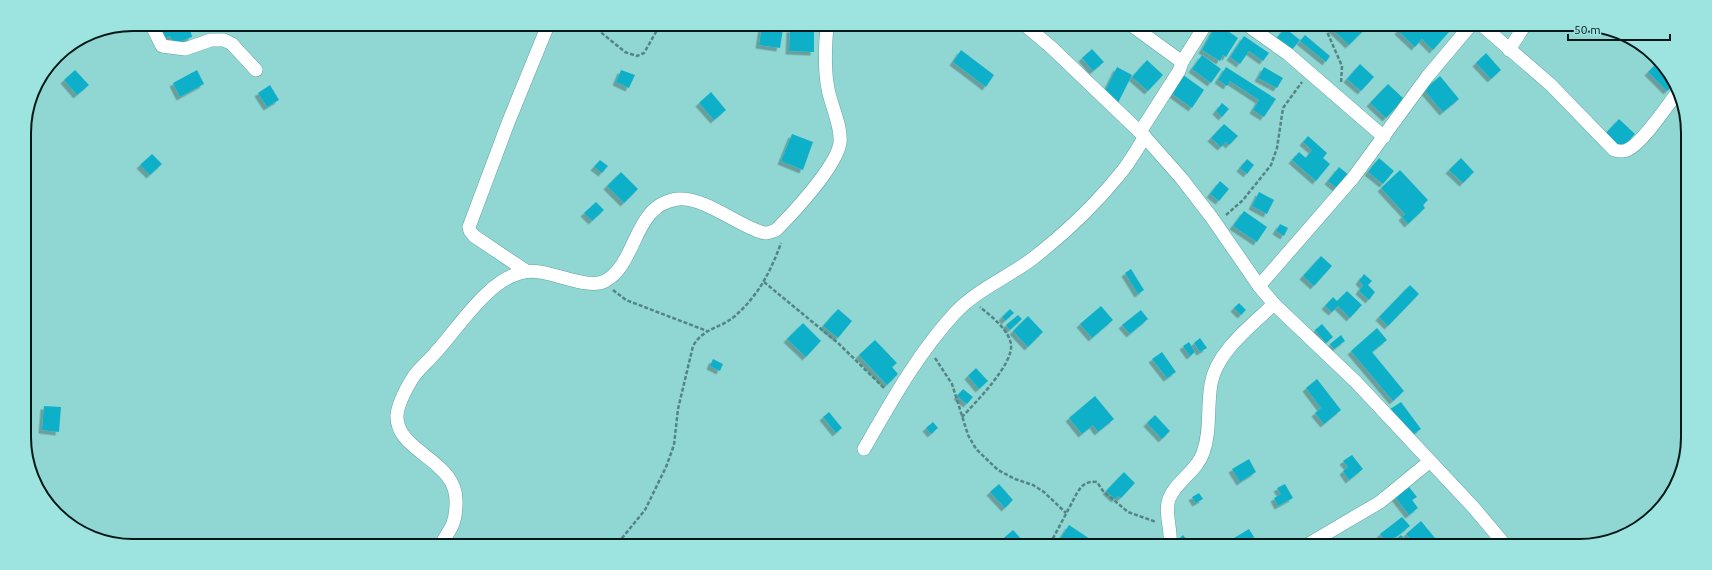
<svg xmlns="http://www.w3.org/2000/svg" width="1712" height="570" font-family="Ubuntu,sans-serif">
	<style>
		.building { fill: #10b0c8; filter: url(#shadow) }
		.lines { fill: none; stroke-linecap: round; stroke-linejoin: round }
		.street-casing { stroke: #5ea4a1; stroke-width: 14 }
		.path { stroke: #528583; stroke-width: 2.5; stroke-dasharray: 4 2; stroke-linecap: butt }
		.street { stroke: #fff; stroke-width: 13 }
		.rim { fill: none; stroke: #001817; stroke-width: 2 }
	</style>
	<defs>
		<filter id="shadow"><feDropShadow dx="-3.5" dy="3.5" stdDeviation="0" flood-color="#0004"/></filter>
	</defs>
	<rect width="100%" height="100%" fill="#90d7d4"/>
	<!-- building -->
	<g class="building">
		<path d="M157 24H189L192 37 174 44 170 36 162 39Z"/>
		<path d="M762 26 783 29 780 48 759 45Z"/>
		<path d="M1215 27H1222L1238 38 1226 57 1223 55 1220 61 1202 50Z"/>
		<path d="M1330 27H1367L1349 45Z"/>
		<path d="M1401 27H1444L1449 32 1433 50 1422 39 1415 47 1398 31Z"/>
		<path d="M1285 28 1300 40 1291 51 1276 39Z"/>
		<path d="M790 29H814V52L789 51Z"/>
		<path d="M1305 35 1330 56 1326 62 1300 41Z"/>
		<path d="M1244 36 1269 53 1263 61 1249 51 1240 64 1230 57Z"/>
		<path d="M1092 49 1104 62 1093 71 1082 58Z"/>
		<path d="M961 50 994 75 986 87 953 62Z"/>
		<path d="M1486 53 1501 70 1491 79 1476 63Z"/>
		<path d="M1202 55 1221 69 1211 83 1192 69Z"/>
		<path d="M1147 60 1163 75 1148 91 1132 77Z"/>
		<path d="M1659 61 1663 66 1673 85 1667 91 1648 72Z"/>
		<path d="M1360 64 1374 77 1361 91 1347 79Z"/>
		<path d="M1117 67 1132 75 1118 103 1103 95Z"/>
		<path d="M1226 67 1276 99 1264 117 1253 110 1259 100 1230 81 1227 86 1218 80Z"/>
		<path d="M1264 67 1283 78 1277 88 1258 78Z"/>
		<path d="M75 70 89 85 77 95 64 80Z"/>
		<path d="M197 70 204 84 180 97 173 83Z"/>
		<path d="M621 70 635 75 629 88 616 82Z"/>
		<path d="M1182 74 1204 90 1192 108 1170 92Z"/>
		<path d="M1440 76 1459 99 1443 112 1424 90Z"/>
		<path d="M1388 84 1404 99 1386 118 1370 103Z"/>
		<path d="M270 85 279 100 267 107 258 93Z"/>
		<path d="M711 92 726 110 714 120 699 103Z"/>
		<path d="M1222 103 1229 109 1222 117 1216 111Z"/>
		<path d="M1619 119 1635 134 1620 150 1604 135Z"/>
		<path d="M1224 124 1238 136 1229 145 1226 142 1221 147 1211 138Z"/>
		<path d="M792 134 813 142 803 170 781 161Z"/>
		<path d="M1308 136 1327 153 1323 158 1330 164 1316 181 1292 160 1299 152 1306 158 1312 150 1303 142Z"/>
		<path d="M152 154 162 164 150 175 140 165Z"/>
		<path d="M1379 158 1394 171 1383 184 1368 172Z"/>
		<path d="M1461 158 1474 172 1463 183 1449 170Z"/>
		<path d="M1247 159 1254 165 1247 174 1240 168Z"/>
		<path d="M600 160 608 166 602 173 594 167Z"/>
		<path d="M1339 167 1349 175 1338 189 1328 181Z"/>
		<path d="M1400 170 1428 200 1423 205 1425 208 1408 224 1402 217 1405 214 1381 188Z"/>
		<path d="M621 172 638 189 624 203 607 186Z"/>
		<path d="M1220 181 1229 189 1219 201 1210 194Z"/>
		<path d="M1259 192 1274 200 1267 214 1252 206Z"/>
		<path d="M596 202 604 210 592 221 584 213Z"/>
		<path d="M1244 211 1267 227 1257 242 1233 226Z"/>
		<path d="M1280 224 1288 228 1284 236 1276 231Z"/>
		<path d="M1321 256 1332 266 1314 286 1303 276Z"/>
		<path d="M1131 269 1144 290 1138 294 1125 273Z"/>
		<path d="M1364 274 1372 281 1368 285 1375 292 1369 300 1359 291 1363 285 1359 281Z"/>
		<path d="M1410 285 1419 294 1388 326 1379 317Z"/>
		<path d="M1347 291 1362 305 1350 318 1338 306 1332 312 1325 306 1333 297 1337 301Z"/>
		<path d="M1239 303 1246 310 1241 315 1234 308Z"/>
		<path d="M1101 306 1113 320 1092 338 1080 324Z"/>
		<path d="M838 309 852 321 838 338 823 326Z"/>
		<path d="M1010 309 1014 313 1005 321 1002 317Z"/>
		<path d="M1141 310 1148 319 1130 334 1122 325Z"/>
		<path d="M1018 315 1022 319 1010 330 1006 325Z"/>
		<path d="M1028 316 1043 332 1028 347 1013 331Z"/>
		<path d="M803 323 821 341 806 357 787 339Z"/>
		<path d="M1322 324 1333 337 1326 343 1315 330Z"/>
		<path d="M1377 328 1387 340 1372 352 1404 391 1393 401 1351 351Z"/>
		<path d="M1341 335 1345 341 1334 349 1330 344Z"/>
		<path d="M1200 338 1207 348 1200 352 1194 343Z"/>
		<path d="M875 340 897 363 892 367 898 374 887 385 859 355Z"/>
		<path d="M1189 342 1195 352 1190 356 1183 346Z"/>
		<path d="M1162 352 1176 372 1167 378 1152 359Z"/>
		<path d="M713 359 723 364 720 371 710 366Z"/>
		<path d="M976 368 988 381 979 389 968 376Z"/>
		<path d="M1317 379 1341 410 1324 424 1315 413 1321 408 1306 388Z"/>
		<path d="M963 389 973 397 967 404 957 396Z"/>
		<path d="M1095 396 1114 419 1098 432 1093 425 1082 434 1069 418Z"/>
		<path d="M1401 402 1421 429 1407 439 1387 411Z"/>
		<path d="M44 406 61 407 59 432 42 430Z"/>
		<path d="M829 412 842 428 836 433 823 417Z"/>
		<path d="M1155 415 1170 431 1162 439 1147 423Z"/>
		<path d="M933 422 938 428 931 434 926 428Z"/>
		<path d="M1352 455 1363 469 1349 480 1343 471 1348 467 1343 461Z"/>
		<path d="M1249 459 1256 472 1240 482 1232 469Z"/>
		<path d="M1124 472 1135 483 1121 498 1118 496 1115 499 1106 491Z"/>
		<path d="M999 484 1013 500 1005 508 990 492Z"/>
		<path d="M1285 484 1293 498 1278 506 1274 498 1281 494 1277 488Z"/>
		<path d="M1409 487 1417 497 1412 500 1418 508 1409 515 1395 497Z"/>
		<path d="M1199 493 1203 499 1196 503 1192 497Z"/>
		<path d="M1402 517 1410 526 1387 544 1380 534Z"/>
		<path d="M1421 521 1435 538 1425 545H1416L1406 534Z"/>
		<path d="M1069 525 1090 539 1087 545H1061L1058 542Z"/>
		<path d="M1249 529 1259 545H1239L1234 538Z"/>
		<path d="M1013 530 1026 544H997Z"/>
		<path d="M1183 535 1191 545H1175L1174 543Z"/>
		<path d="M1401 535 1410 545H1389Z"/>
	</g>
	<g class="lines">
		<!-- street casing -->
		<g class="street-casing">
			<g id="street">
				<path d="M151 24 162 46 185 49 211 40H224L232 44 256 70"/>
				<path d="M1026 26 1051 47 1145 137 1182 179 1212 218 1259 286 1274 304 1356 382 1474 508 1506 546"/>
				<path d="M1134 27 1182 62"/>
				<path d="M1250 27 1288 54 1384 137"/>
				<path d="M1484 27 1551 85 1614 150C1618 151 1623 152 1627 150 1642 144 1666 107 1677 93"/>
				<path d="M1509 50 1523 28"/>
				<path d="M1140 132 1179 71 1182 62 1204 27"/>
				<path d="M526 271 474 236 470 231 469 227 508 123 548 25"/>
				<path d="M1259 286 1353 178 1427 77 1469 27"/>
				<path d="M864 449C891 402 918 353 955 313 975 291 1008 277 1032 259 1063 235 1094 206 1119 175 1129 164 1136 150 1145 137"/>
				<path d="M442 543C445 537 449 532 452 526 455 519 456 511 456 504 459 459 395 453 397 415 398 404 406 389 412 379 418 369 429 361 436 352 459 327 489 278 524 272 547 267 586 291 605 281 638 263 633 204 678 199 701 197 730 219 751 228 756 230 761 233 766 233 769 233 773 231 776 230 794 212 836 167 840 143 842 127 831 105 828 89 824 68 825 47 827 26"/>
				<path d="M1170 545C1172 530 1164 513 1169 499 1175 482 1197 471 1203 453 1211 431 1207 407 1211 384 1216 352 1252 325 1274 304"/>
				<path d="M1307 545 1380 502 1429 462"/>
			</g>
		</g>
		<!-- path -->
		<g class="path">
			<path d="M592 25 625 52 637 56 644 53 660 25"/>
			<path d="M1327 27 1328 34 1342 66 1341 84"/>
			<path d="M1226 215 1243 200 1271 165 1277 148 1283 108 1302 82"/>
			<path d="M764 282 838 343 885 389"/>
			<path d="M613 290 626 300 707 331"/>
			<path d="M935 358 952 384 968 435 976 449 998 470 1015 479 1033 485 1044 492 1066 513"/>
			<path d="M962 417C975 403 1014 364 1011 344 1008 329 991 316 980 307"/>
			<path d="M618 543 645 510 666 467 674 445 678 409 693 346C704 327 720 329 735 316 758 296 771 271 781 243"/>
			<path d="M1050 544 1077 493C1082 485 1086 481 1097 482L1103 491 1128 512 1156 522"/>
		</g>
		<!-- street -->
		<use href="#street" class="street"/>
	</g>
	<!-- crop -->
	<path d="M0 0H1712V570H0ZM133 31H1579A102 102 0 0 1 1681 133V437A102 102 0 0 1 1579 539H133A102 102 0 0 1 31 437V133A102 102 0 0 1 133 31Z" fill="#9de4e1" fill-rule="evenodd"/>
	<path class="rim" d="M133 31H1579A102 102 0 0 1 1681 133V437A102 102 0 0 1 1579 539H133A102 102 0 0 1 31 437V133A102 102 0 0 1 133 31Z"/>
	<!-- scale -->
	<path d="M1568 34v6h102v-6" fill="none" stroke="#001817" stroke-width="2"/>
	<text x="1574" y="34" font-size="12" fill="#001817" stroke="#9de4e1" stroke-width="3" paint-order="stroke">50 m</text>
</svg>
